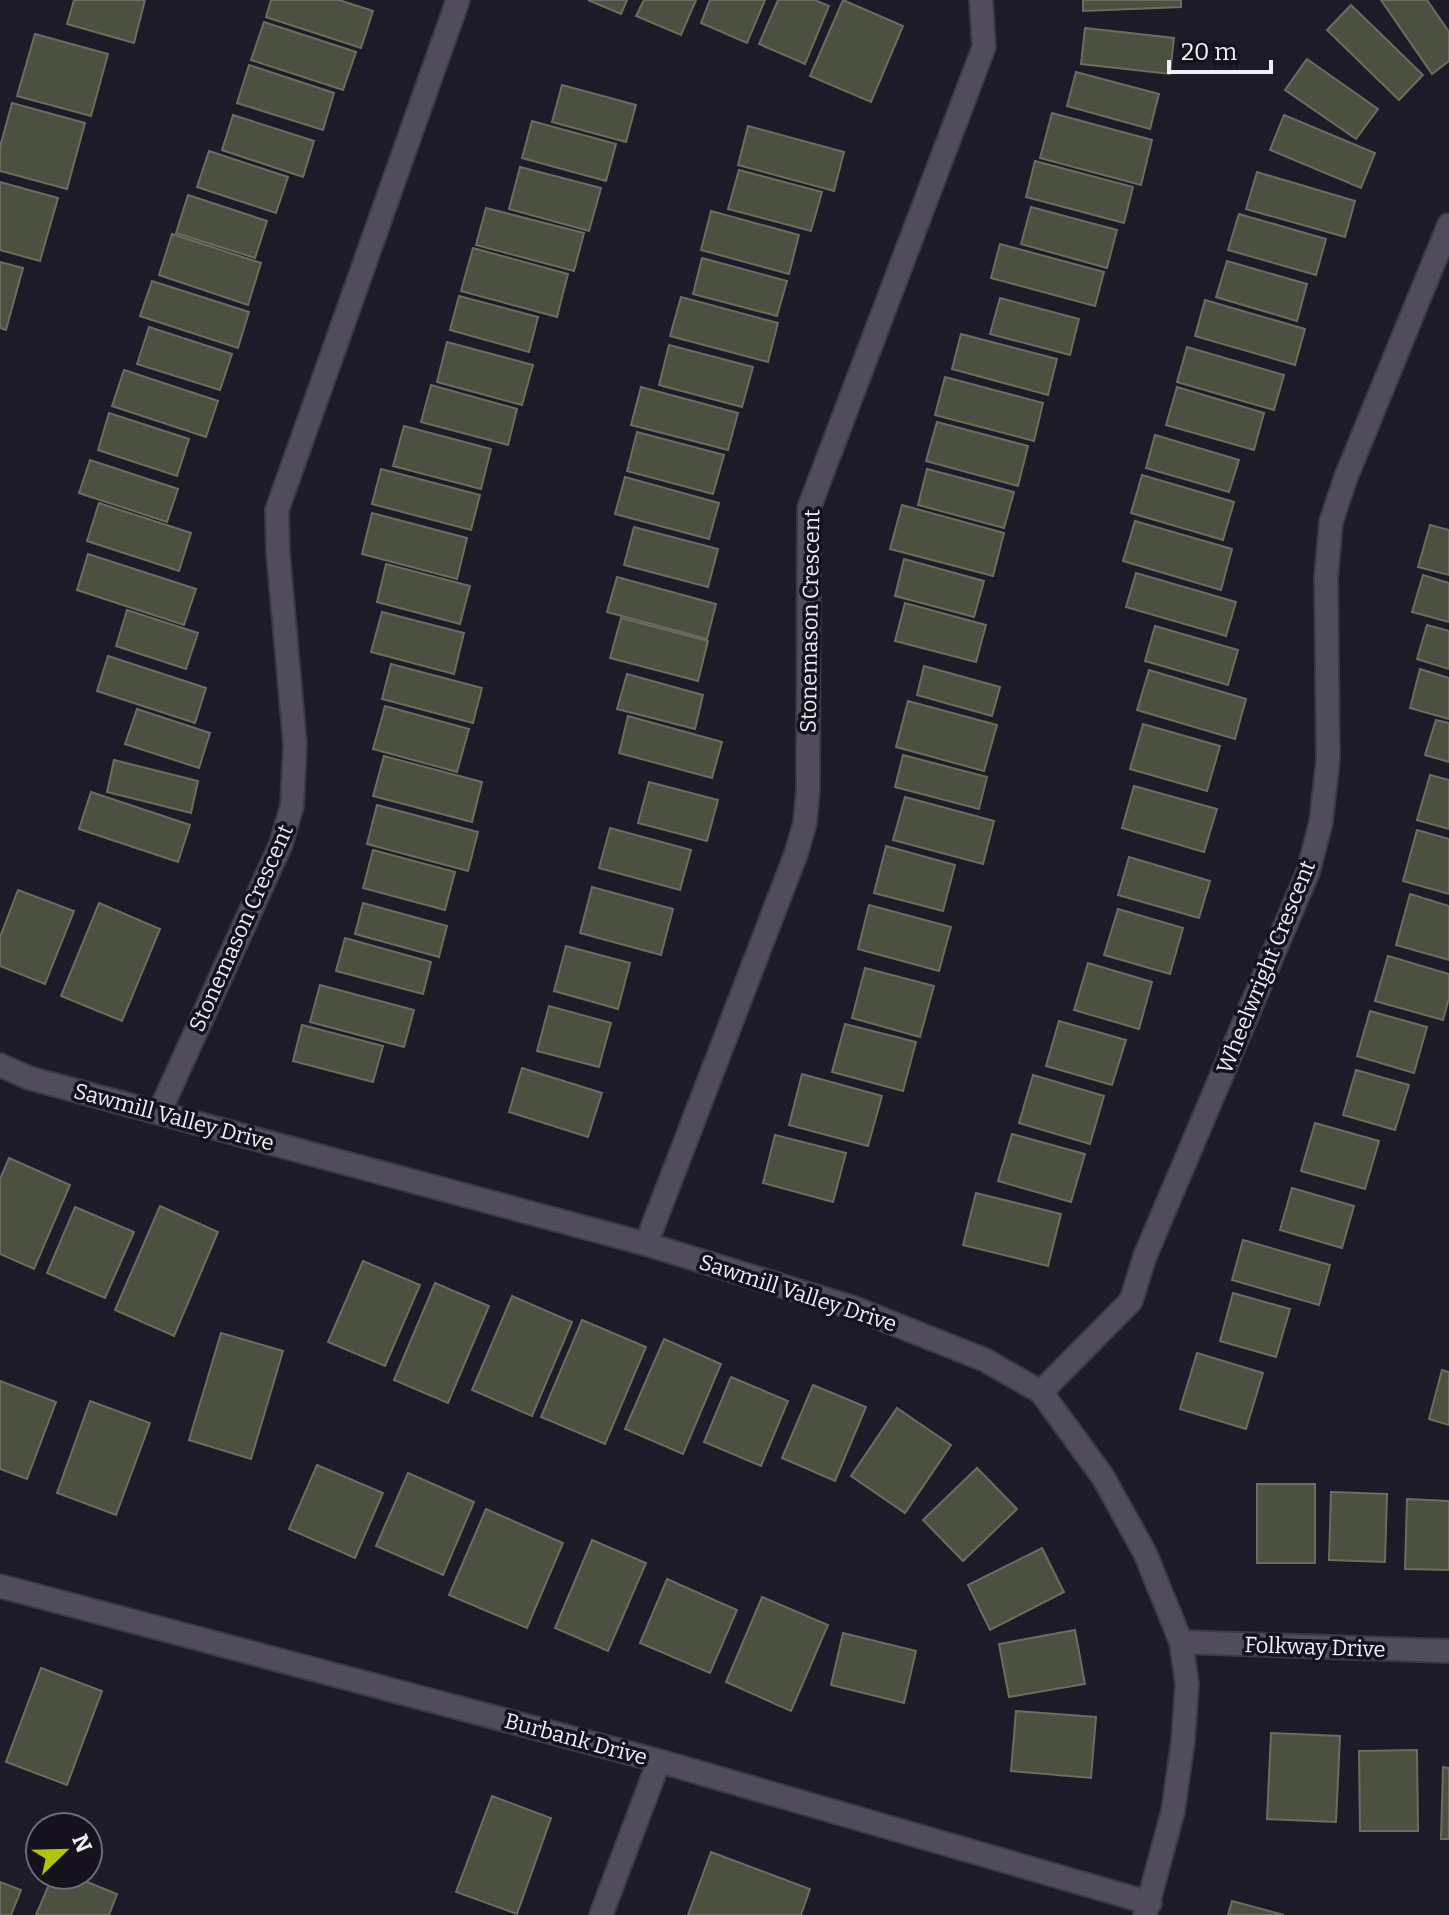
<svg xmlns="http://www.w3.org/2000/svg" width="1449" height="1915" font-family="Bitter,serif">
	<style>
		.building { fill: #4c5040; stroke: #6a6d5d; stroke-width: 2 }
		.lines { fill: none; stroke-linecap: round; stroke-linejoin: round }
		.minor-casing { stroke: #3b3943; stroke-width: 26 }
		.tertiary-casing { stroke: #3b3943; stroke-width: 26 }
		.minor { stroke: #504c5c; stroke-width: 22 }
		.tertiary { stroke: #504c5c; stroke-width: 22 }
		.labels { text-anchor: middle; dominant-baseline: central; stroke-width: 7; stroke-linejoin: round; paint-order: stroke }
		.street-label { font-size: 22px; fill: #f0edf7; stroke: #15121e }
	</style>
	<rect width="100%" height="100%" fill="#1e1b28"/>
	<!-- building -->
	<g class="building">
		<path d="M74 0H145L134 43 67 24Z"/>
		<path d="M271 0H339L373 11 361 48 266 17Z"/>
		<path d="M588 0H627L621 14Z"/>
		<path d="M644 0H696L681 35 636 16Z"/>
		<path d="M710 0H765L747 43 701 23Z"/>
		<path d="M778 0H815L829 6 805 64 759 44Z"/>
		<path d="M843 0 903 26 871 102 810 76Z"/>
		<path d="M1083 0H1181V7L1083 11Z"/>
		<path d="M1381 0H1427L1449 32V61L1432 74Z"/>
		<path d="M1351 5 1423 75 1399 100 1327 30Z"/>
		<path d="M264 22 356 52 343 90 251 60Z"/>
		<path d="M1085 28 1174 38 1170 74 1081 64Z"/>
		<path d="M35 34 108 54 91 116 17 96Z"/>
		<path d="M1307 59 1378 109 1356 139 1285 90Z"/>
		<path d="M249 65 334 93 323 130 237 103Z"/>
		<path d="M1076 72 1159 94 1150 129 1067 106Z"/>
		<path d="M562 85 636 105 626 142 552 122Z"/>
		<path d="M12 103 85 123 67 189 0 171V147Z"/>
		<path d="M1052 113 1152 140 1141 185 1040 158Z"/>
		<path d="M233 115 314 141 303 177 222 150Z"/>
		<path d="M1284 115 1375 153 1361 188 1270 150Z"/>
		<path d="M532 121 616 144 606 181 522 158Z"/>
		<path d="M748 126 844 152 834 191 738 165Z"/>
		<path d="M209 151 288 177 276 213 197 187Z"/>
		<path d="M1035 161 1133 187 1124 223 1026 197Z"/>
		<path d="M520 167 601 188 589 231 509 209Z"/>
		<path d="M739 170 822 192 811 231 728 209Z"/>
		<path d="M1257 172 1355 201 1345 237 1246 209Z"/>
		<path d="M0 182 58 198 40 261 0 250Z"/>
		<path d="M188 195 267 221 255 258 176 233Z"/>
		<path d="M1031 207 1117 230 1107 268 1021 244Z"/>
		<path d="M486 208 584 233 574 271 476 245Z"/>
		<path d="M711 211 799 235 789 274 701 250Z"/>
		<path d="M1239 214 1326 239 1316 275 1228 250Z"/>
		<path d="M172 234 261 263 248 305 159 275Z"/>
		<path d="M1000 244 1104 272 1095 306 991 278Z"/>
		<path d="M473 248 568 274 557 317 461 291Z"/>
		<path d="M702 258 787 281 777 316 693 294Z"/>
		<path d="M1227 261 1307 284 1297 321 1216 297Z"/>
		<path d="M0 262 23 268 6 330 0 328Z"/>
		<path d="M152 281 249 312 238 348 140 316Z"/>
		<path d="M459 296 538 317 529 352 450 330Z"/>
		<path d="M681 297 778 323 768 362 670 336Z"/>
		<path d="M1000 298 1079 319 1070 355 990 334Z"/>
		<path d="M1205 300 1305 329 1295 365 1195 336Z"/>
		<path d="M149 327 232 354 220 390 137 364Z"/>
		<path d="M961 334 1057 359 1048 395 952 369Z"/>
		<path d="M447 342 533 365 522 405 437 382Z"/>
		<path d="M669 345 753 367 742 407 659 385Z"/>
		<path d="M1187 347 1284 375 1274 410 1177 382Z"/>
		<path d="M124 370 218 401 206 437 112 406Z"/>
		<path d="M945 377 1043 403 1034 441 935 415Z"/>
		<path d="M431 385 517 409 508 445 421 422Z"/>
		<path d="M641 387 738 413 728 450 631 425Z"/>
		<path d="M1177 387 1264 413 1254 450 1166 425Z"/>
		<path d="M109 413 189 439 177 476 98 450Z"/>
		<path d="M937 422 1028 446 1018 486 926 461Z"/>
		<path d="M404 426 491 449 481 489 393 466Z"/>
		<path d="M637 432 724 455 713 494 627 471Z"/>
		<path d="M1155 435 1239 460 1229 492 1146 468Z"/>
		<path d="M90 460 178 489 167 522 79 493Z"/>
		<path d="M381 469 480 495 471 530 372 504Z"/>
		<path d="M927 469 1014 492 1004 528 918 505Z"/>
		<path d="M1142 475 1234 502 1223 540 1131 513Z"/>
		<path d="M625 477 719 503 709 539 615 514Z"/>
		<path d="M99 503 191 533 179 571 87 541Z"/>
		<path d="M902 505 1004 533 993 576 890 549Z"/>
		<path d="M372 513 467 538 457 579 362 554Z"/>
		<path d="M1135 521 1232 549 1221 590 1123 561Z"/>
		<path d="M1430 525 1449 530V575L1418 567Z"/>
		<path d="M634 527 718 549 708 587 624 565Z"/>
		<path d="M88 554 196 589 184 625 77 590Z"/>
		<path d="M904 559 984 581 974 617 895 596Z"/>
		<path d="M386 564 470 586 460 624 377 602Z"/>
		<path d="M1136 573 1236 602 1226 636 1126 607Z"/>
		<path d="M1423 575 1449 583V622L1412 612Z"/>
		<path d="M617 577 716 604 707 639 607 612Z"/>
		<path d="M905 603 986 625 976 662 895 641Z"/>
		<path d="M127 610 198 633 186 669 116 646Z"/>
		<path d="M382 612 464 633 454 674 371 652Z"/>
		<path d="M621 618 708 641 698 681 610 658Z"/>
		<path d="M1427 625 1449 631V669L1417 659Z"/>
		<path d="M1155 626 1238 650 1228 685 1145 661Z"/>
		<path d="M108 656 206 688 195 723 97 691Z"/>
		<path d="M391 664 482 688 473 723 382 699Z"/>
		<path d="M924 666 1000 687 992 716 917 695Z"/>
		<path d="M1420 669 1449 678V719L1410 708Z"/>
		<path d="M1149 670 1246 699 1235 739 1137 710Z"/>
		<path d="M627 674 703 695 695 729 617 709Z"/>
		<path d="M908 701 997 725 984 771 896 747Z"/>
		<path d="M385 706 469 729 457 772 373 749Z"/>
		<path d="M137 709 210 733 199 768 125 744Z"/>
		<path d="M628 716 722 742 712 778 619 753Z"/>
		<path d="M1436 720 1449 723V762L1425 755Z"/>
		<path d="M1143 724 1220 746 1207 791 1130 769Z"/>
		<path d="M903 755 987 777 979 809 895 787Z"/>
		<path d="M384 756 482 782 472 822 373 796Z"/>
		<path d="M114 760 198 781 191 813 107 792Z"/>
		<path d="M1430 775 1449 780V829L1417 820Z"/>
		<path d="M649 782 718 800 707 841 638 823Z"/>
		<path d="M1134 786 1217 809 1204 852 1122 828Z"/>
		<path d="M91 792 190 825 178 862 79 829Z"/>
		<path d="M905 797 994 821 983 864 893 840Z"/>
		<path d="M377 805 478 832 468 871 367 844Z"/>
		<path d="M610 828 691 850 680 890 599 868Z"/>
		<path d="M1417 830 1449 839V894L1403 881Z"/>
		<path d="M886 846 955 865 943 911 874 893Z"/>
		<path d="M373 850 455 872 445 910 363 888Z"/>
		<path d="M1129 857 1210 881 1199 918 1118 895Z"/>
		<path d="M592 887 673 909 661 955 580 933Z"/>
		<path d="M18 890 74 911 45 984 0 966V937Z"/>
		<path d="M1410 894 1449 906V960L1396 945Z"/>
		<path d="M99 903 160 929 122 1021 61 996Z"/>
		<path d="M363 903 447 926 439 957 355 934Z"/>
		<path d="M869 905 951 927 939 971 858 949Z"/>
		<path d="M1118 909 1183 928 1170 974 1104 955Z"/>
		<path d="M345 938 431 962 423 994 336 971Z"/>
		<path d="M566 946 630 963 618 1009 554 991Z"/>
		<path d="M1388 956 1449 974V998L1443 1020 1375 1001Z"/>
		<path d="M1088 963 1152 982 1139 1029 1074 1010Z"/>
		<path d="M865 968 934 986 920 1037 852 1018Z"/>
		<path d="M320 985 414 1010 404 1047 310 1022Z"/>
		<path d="M549 1006 611 1023 599 1067 537 1051Z"/>
		<path d="M1370 1011 1427 1027 1414 1073 1357 1056Z"/>
		<path d="M1059 1021 1126 1040 1112 1085 1046 1066Z"/>
		<path d="M845 1024 916 1042 903 1091 832 1072Z"/>
		<path d="M302 1025 383 1046 373 1082 293 1061Z"/>
		<path d="M522 1068 602 1093 588 1137 509 1112Z"/>
		<path d="M1356 1070 1409 1085 1395 1130 1343 1115Z"/>
		<path d="M802 1074 882 1096 868 1146 789 1125Z"/>
		<path d="M1033 1075 1104 1096 1090 1144 1019 1123Z"/>
		<path d="M1315 1123 1379 1141 1365 1189 1301 1171Z"/>
		<path d="M1012 1134 1085 1154 1071 1202 998 1181Z"/>
		<path d="M775 1135 846 1153 833 1202 763 1183Z"/>
		<path d="M9 1158 70 1185 34 1269 0 1254V1179Z"/>
		<path d="M1292 1188 1354 1206 1342 1248 1280 1230Z"/>
		<path d="M976 1193 1061 1214 1048 1266 963 1245Z"/>
		<path d="M160 1206 218 1232 174 1336 115 1310Z"/>
		<path d="M75 1207 134 1232 105 1298 47 1273Z"/>
		<path d="M1243 1240 1330 1265 1319 1305 1232 1280Z"/>
		<path d="M363 1261 420 1285 385 1366 328 1342Z"/>
		<path d="M435 1283 489 1306 448 1403 394 1380Z"/>
		<path d="M1233 1293 1290 1309 1276 1357 1220 1341Z"/>
		<path d="M512 1296 572 1322 532 1416 472 1390Z"/>
		<path d="M582 1320 646 1347 605 1444 541 1417Z"/>
		<path d="M221 1333 283 1351 251 1459 189 1440Z"/>
		<path d="M664 1339 721 1364 683 1454 625 1429Z"/>
		<path d="M1197 1353 1263 1373 1246 1429 1180 1409Z"/>
		<path d="M1442 1370 1449 1372V1425L1429 1419Z"/>
		<path d="M731 1377 788 1401 761 1466 704 1442Z"/>
		<path d="M0 1381 56 1402 27 1479 0 1469Z"/>
		<path d="M813 1385 866 1407 835 1481 782 1458Z"/>
		<path d="M90 1401 150 1423 116 1515 57 1493Z"/>
		<path d="M897 1408 951 1445 905 1513 851 1476Z"/>
		<path d="M317 1465 383 1493 355 1558 289 1529Z"/>
		<path d="M977 1468 1017 1509 963 1561 923 1520Z"/>
		<path d="M408 1473 474 1502 443 1575 376 1546Z"/>
		<rect x="1257" y="1484" width="58" height="79"/>
		<path d="M1331 1492 1387 1494 1385 1562 1329 1560Z"/>
		<path d="M1407 1499 1449 1501V1570L1405 1569Z"/>
		<path d="M486 1509 563 1543 527 1628 449 1595Z"/>
		<path d="M592 1540 646 1563 608 1651 555 1628Z"/>
		<path d="M1042 1548 1064 1592 990 1630 968 1585Z"/>
		<path d="M667 1579 737 1610 710 1673 640 1643Z"/>
		<path d="M762 1597 828 1625 791 1711 726 1682Z"/>
		<path d="M1075 1630 1085 1684 1009 1697 999 1644Z"/>
		<path d="M843 1633 916 1651 904 1703 831 1685Z"/>
		<path d="M41 1668 102 1691 67 1785 6 1762Z"/>
		<path d="M1016 1711 1096 1717 1091 1778 1011 1771Z"/>
		<path d="M1271 1733 1340 1736 1336 1822 1267 1819Z"/>
		<path d="M1417 1750 1418 1831H1360L1359 1751Z"/>
		<path d="M1443 1767 1449 1768V1839H1441Z"/>
		<path d="M492 1796 551 1818 517 1914 456 1892Z"/>
		<path d="M711 1852 810 1889 801 1915H688Z"/>
		<path d="M53 1875H70L117 1894 109 1915H36Z"/>
		<path d="M0 1882 21 1890 11 1915H0Z"/>
		<path d="M1232 1901 1284 1915H1228Z"/>
	</g>
	<g class="lines">
		<!-- minor casing -->
		<g class="minor-casing">
			<g id="minor">
				<path d="M159 1113 281 844 292 806 295 744 278 553 277 510 458 0"/>
				<path d="M646 1244 796 854 805 823 808 789 809 508 984 47 981 0"/>
				<path d="M1041 1392 1131 1301 1145 1256 1308 872 1321 822 1328 759 1326 578 1331 522 1346 477 1449 225"/>
				<path d="M0 1586 659 1761 1150 1903"/>
				<path d="M601 1915 659 1761"/>
			</g>
		</g>
		<!-- tertiary casing -->
		<g class="tertiary-casing">
			<g id="tertiary">
				<path d="M0 1065 29 1078 646 1244 854 1308 985 1360 1041 1392 1103 1477 1145 1553 1181 1642 1187 1684 1183 1741 1173 1811 1145 1915"/>
				<path d="M1181 1642 1449 1651"/>
			</g>
		</g>
		<!-- minor -->
		<use href="#minor" class="minor"/>
		<!-- tertiary -->
		<use href="#tertiary" class="tertiary"/>
	</g>
	<g class="labels">
		<!-- street labels -->
		<g class="street-label">
			<text transform="translate(810 621) rotate(-89)">Stonemason Crescent</text>
			<text transform="translate(241 928) rotate(-66)">Stonemason Crescent</text>
			<text transform="translate(1266 967) rotate(-68)">Wheelwright Crescent</text>
			<text transform="translate(174 1117) rotate(15)">Sawmill Valley Drive</text>
			<text transform="translate(798 1293) rotate(18)">Sawmill Valley Drive</text>
			<text transform="translate(1315 1647) rotate(2)">Folkway Drive</text>
			<text transform="translate(576 1739) rotate(15)">Burbank Drive</text>
		</g>
	</g>
	<!-- north arrow -->
	<g transform="translate(64 1851) rotate(67)"><circle r="38" fill="#15121e" stroke="#6d6a75" stroke-width="2"/>
	<path d="M0-6L14 30L0 20L-14 30Z" fill="#afc506"/>
	<text y="-12" font-size="22" font-weight="bold" text-anchor="middle" fill="#f0edf7">N</text>
	</g>
	<!-- scale -->
	<path d="M1169 60v12h102v-12" fill="none" stroke="#f0edf7" stroke-width="4"/>
	<text x="1181" y="60" font-size="24" fill="#f0edf7" stroke="#15121e" stroke-width="6" paint-order="stroke">20 m</text>
</svg>
